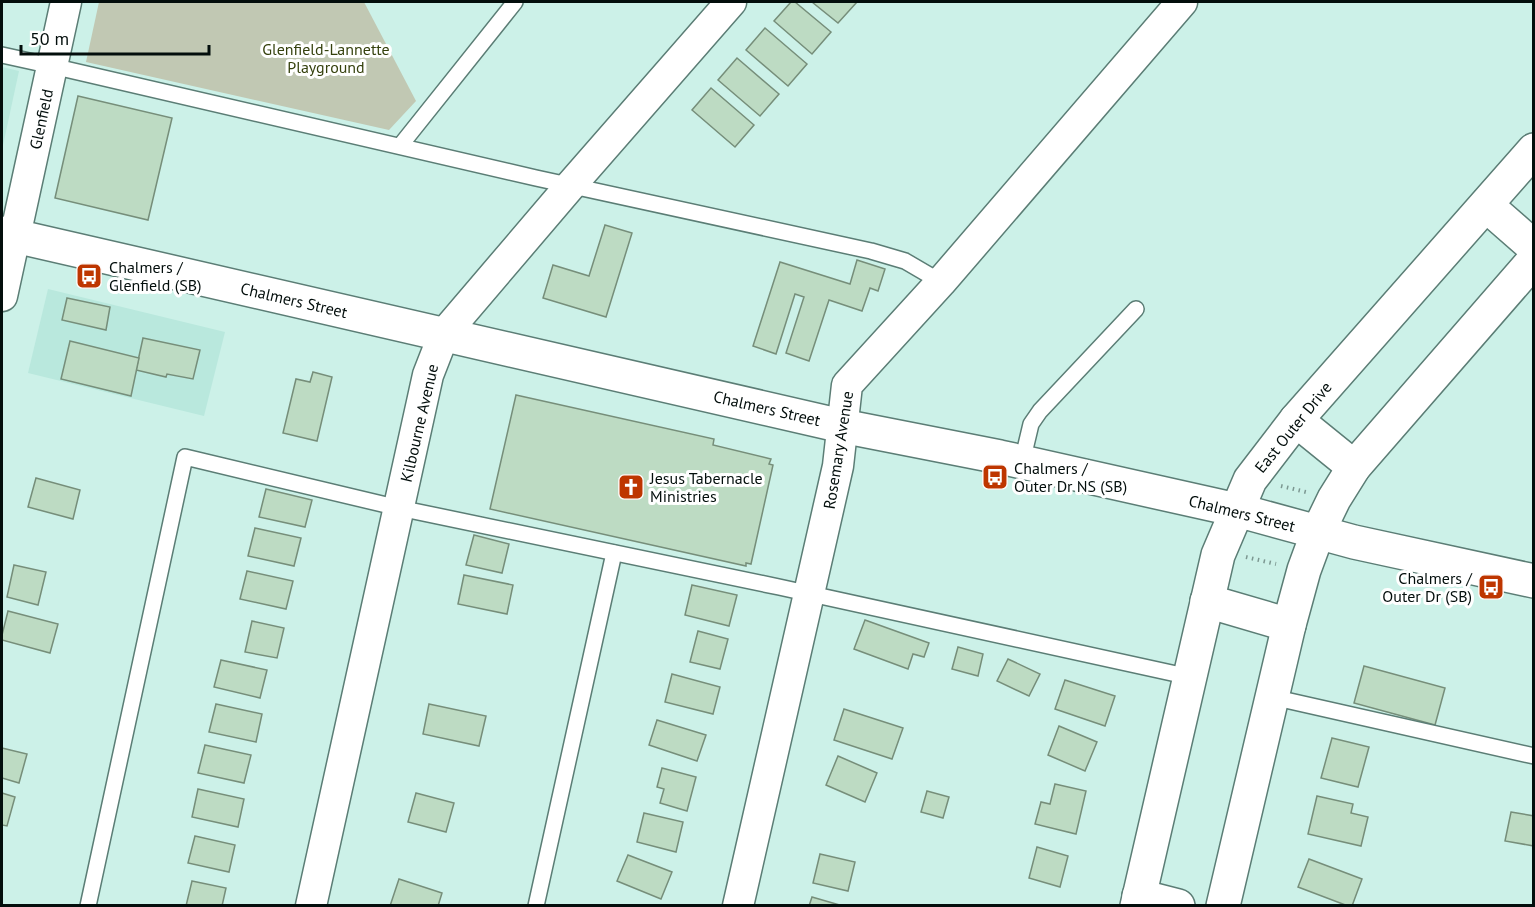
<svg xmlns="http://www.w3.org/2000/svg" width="1535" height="907" font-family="'PT Sans',sans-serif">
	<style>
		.built { fill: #b9e8dd }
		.green { fill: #c1c8b3 }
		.building { fill: #bddbc3; stroke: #768e7a; stroke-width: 1.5 }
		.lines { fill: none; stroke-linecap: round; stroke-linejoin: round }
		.lane-casing { stroke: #5b7d75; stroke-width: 18 }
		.street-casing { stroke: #5b7d75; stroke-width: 33 }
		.secondary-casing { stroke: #5b7d75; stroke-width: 36 }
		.path { stroke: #7c9791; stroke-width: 4; stroke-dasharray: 1.5 4.5; stroke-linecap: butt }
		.lane { stroke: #fff; stroke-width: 15 }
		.street { stroke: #fff; stroke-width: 30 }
		.secondary { stroke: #fff; stroke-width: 33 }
		.labels { text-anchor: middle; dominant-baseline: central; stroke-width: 6; stroke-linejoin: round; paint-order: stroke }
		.park-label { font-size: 16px; fill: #35410d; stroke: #fff }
		.street-label { font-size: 16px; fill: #030e0c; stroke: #fff }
		.poi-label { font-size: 16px; fill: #030e0c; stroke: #fff; text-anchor: start }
	</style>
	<rect width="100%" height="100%" fill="#ccf1e8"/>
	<!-- built -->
	<g class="built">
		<path d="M2 67 19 71 2 150Z"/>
		<path d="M48 289 225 332 204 416 28 373Z"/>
	</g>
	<!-- green -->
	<path class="green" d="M99 2H364L416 101 389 130 86 62Z"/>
	<!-- building -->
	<g class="building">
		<path d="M791 2H795L831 32 812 54 774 21Z"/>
		<path d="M812 2H857L838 23Z"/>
		<path d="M765 28 807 64 788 86 746 50Z"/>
		<path d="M737 58 779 94 760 116 718 80Z"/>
		<path d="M711 88 754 125 735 147 692 110Z"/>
		<path d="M78 96 172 118 148 220 55 198Z"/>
		<path d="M605 225 632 233 606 317 543 298 553 265 589 276Z"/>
		<path d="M857 260 885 269 878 291 870 288 862 311 829 300 809 361 786 353 804 297 795 294 776 354 753 346 780 262 850 284Z"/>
		<path d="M67 298 110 307 106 330 62 320Z"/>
		<path d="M143 338 200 350 193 379 167 374 166 377 136 370Z"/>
		<path d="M70 341 139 358 131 396 61 379Z"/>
		<path d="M313 372 332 377 317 441 283 433 296 379 310 382Z"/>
		<path d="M516 395 714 439 713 445 771 459 769 464 773 465 751 564 746 563V566L490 509Z"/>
		<path d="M36 478 80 490 73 519 28 507Z"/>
		<path d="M266 489 312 500 305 527 259 517Z"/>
		<path d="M255 528 301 538 294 566 248 556Z"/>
		<path d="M474 535 509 544 502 573 466 565Z"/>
		<path d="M14 565 46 572 38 605 7 597Z"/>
		<path d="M247 571 293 581 286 609 240 599Z"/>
		<path d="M464 575 513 585 507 614 458 604Z"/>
		<path d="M692 585 737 595 729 626 685 615Z"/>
		<path d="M8 611 58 624 50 653 2 640V635Z"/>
		<path d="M865 620 929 643 924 657 913 654 908 669 854 649Z"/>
		<path d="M252 621 284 628 277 658 245 652Z"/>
		<path d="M698 631 728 639 720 669 690 662Z"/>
		<path d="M958 647 983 654 978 676 952 669Z"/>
		<path d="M1008 659 1040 674 1029 696 997 681Z"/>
		<path d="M221 660 267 670 260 698 214 687Z"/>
		<path d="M1364 666 1445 688 1435 725 1354 703Z"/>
		<path d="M672 674 720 687 713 714 665 702Z"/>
		<path d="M1065 680 1115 696 1105 726 1055 709Z"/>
		<path d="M216 704 262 714 256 742 209 732Z"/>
		<path d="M429 704 486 716 479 746 423 734Z"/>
		<path d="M844 709 903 728 892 759 834 740Z"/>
		<path d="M657 720 706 735 697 761 649 745Z"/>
		<path d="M1059 726 1097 742 1085 771 1048 755Z"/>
		<path d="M1332 738 1369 747 1358 787 1321 778Z"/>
		<path d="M205 745 251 755 244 783 198 773Z"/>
		<path d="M2 748 27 754 19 783 2 778Z"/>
		<path d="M838 756 877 773 865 802 826 785Z"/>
		<path d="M662 768 696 777 687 811 660 803 664 789 657 787Z"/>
		<path d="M1055 784 1086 791 1076 834 1035 824 1041 802 1050 804Z"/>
		<path d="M198 789 244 799 238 827 192 817Z"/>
		<path d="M927 791 949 797 943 818 921 812Z"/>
		<path d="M2 793 15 797 7 826 2 825Z"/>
		<path d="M416 793 454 803 446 832 408 822Z"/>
		<path d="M1317 796 1353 804 1351 813 1368 817 1361 846 1308 834Z"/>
		<path d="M1511 812 1534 816V846L1505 841Z"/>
		<path d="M644 813 683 822 676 852 637 842Z"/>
		<path d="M195 836 235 845 229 872 188 863Z"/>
		<path d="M1037 847 1068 856 1060 887 1029 878Z"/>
		<path d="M820 854 855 862 848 891 813 883Z"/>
		<path d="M628 855 672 872 661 899 617 881Z"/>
		<path d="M1309 859 1362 879 1352 906H1348L1298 887Z"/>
		<path d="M399 879 442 893 438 906H390Z"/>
		<path d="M192 881 226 888 222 906H186Z"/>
		<path d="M812 897 843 906H809Z"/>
	</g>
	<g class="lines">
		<!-- lane casing -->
		<g class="lane-casing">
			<g id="lane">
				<path d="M2 55 52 66 536 178 871 251 905 261 941 282"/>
				<path d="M400 146 515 2"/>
				<path d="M1022 462 1031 424 1040 411 1136 309"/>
				<path d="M1272 697 1534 756"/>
				<path d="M88 906 185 457 399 508 779 587 1190 677"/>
				<path d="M536 906 614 553"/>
			</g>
		</g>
		<!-- street casing -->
		<g class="street-casing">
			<g id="street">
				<path d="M2 296 66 2"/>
				<path d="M311 906 428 375 444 334 571 185 731 2"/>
				<path d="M738 906 838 466 847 385 941 282 1182 2"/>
			</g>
		</g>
		<!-- secondary casing -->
		<g class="secondary-casing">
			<g id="secondary">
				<path d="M1486 205 1534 247"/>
				<path d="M2 233 842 426 1000 457 1237 510 1354 542 1534 581"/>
				<path d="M1296 420 1354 467"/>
				<path d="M1207 601 1289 625"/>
				<path d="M1139 896 1178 906"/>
				<path d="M1137 906 1218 555 1250 480 1296 420 1534 150"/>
				<path d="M1223 906 1289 625 1304 570 1318 532 1334 499 1354 467 1534 260"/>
			</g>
		</g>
		<!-- path -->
		<g class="path">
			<path d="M1281 486 1306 492"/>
			<path d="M1246 557 1276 564"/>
		</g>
		<!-- lane -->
		<use href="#lane" class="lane"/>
		<!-- street -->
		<use href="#street" class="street"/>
		<!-- secondary -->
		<use href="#secondary" class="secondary"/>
	</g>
	<!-- icons -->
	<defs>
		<g id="bus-square" transform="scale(1.35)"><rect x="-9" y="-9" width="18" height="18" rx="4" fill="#be3600" stroke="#fff"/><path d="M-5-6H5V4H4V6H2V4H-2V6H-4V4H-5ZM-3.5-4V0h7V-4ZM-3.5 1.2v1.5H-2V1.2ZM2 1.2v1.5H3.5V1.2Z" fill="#fff"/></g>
		<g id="church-square" transform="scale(1.35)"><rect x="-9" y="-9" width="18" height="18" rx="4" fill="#be3600" stroke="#fff"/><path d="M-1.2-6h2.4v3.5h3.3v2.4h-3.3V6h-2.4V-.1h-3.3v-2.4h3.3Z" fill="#fff"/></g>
	</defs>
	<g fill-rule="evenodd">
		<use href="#bus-square" x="89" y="276"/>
		<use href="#bus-square" x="995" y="477"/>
		<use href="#church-square" x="631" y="487"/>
		<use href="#bus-square" x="1491" y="587"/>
	</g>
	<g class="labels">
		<!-- park labels -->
		<g class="park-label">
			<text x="326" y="49">Glenfield-Lannette<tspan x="326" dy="18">Playground</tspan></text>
		</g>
		<!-- street labels -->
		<g class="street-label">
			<text transform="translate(41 119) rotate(-78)">Glenfield</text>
			<text transform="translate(294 300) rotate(13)">Chalmers Street</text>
			<text transform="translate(767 408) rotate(13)">Chalmers Street</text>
			<text transform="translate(419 423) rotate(-77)">Kilbourne Avenue</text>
			<text transform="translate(1293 427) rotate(-51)">East Outer Drive</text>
			<text transform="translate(838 450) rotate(-81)">Rosemary Avenue</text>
			<text transform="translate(1242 513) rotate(14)">Chalmers Street</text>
		</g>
		<!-- poi labels -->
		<g class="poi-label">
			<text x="109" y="267">Chalmers /<tspan x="109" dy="18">Glenfield (SB)</tspan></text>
			<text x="1014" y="468">Chalmers /<tspan x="1014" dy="18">Outer Dr NS (SB)</tspan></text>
			<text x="650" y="478">Jesus Tabernacle<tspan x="650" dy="18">Ministries</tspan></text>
			<text x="1472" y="578" text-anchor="end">Chalmers /<tspan x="1472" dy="18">Outer Dr (SB)</tspan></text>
		</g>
	</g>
	<!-- border -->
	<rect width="1535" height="907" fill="none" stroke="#030e0c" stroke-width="6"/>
	<!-- scale -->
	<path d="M21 45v9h188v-9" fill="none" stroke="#030e0c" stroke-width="3"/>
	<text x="30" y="45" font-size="18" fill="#030e0c" stroke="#ffffff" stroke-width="4.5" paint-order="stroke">50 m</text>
</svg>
